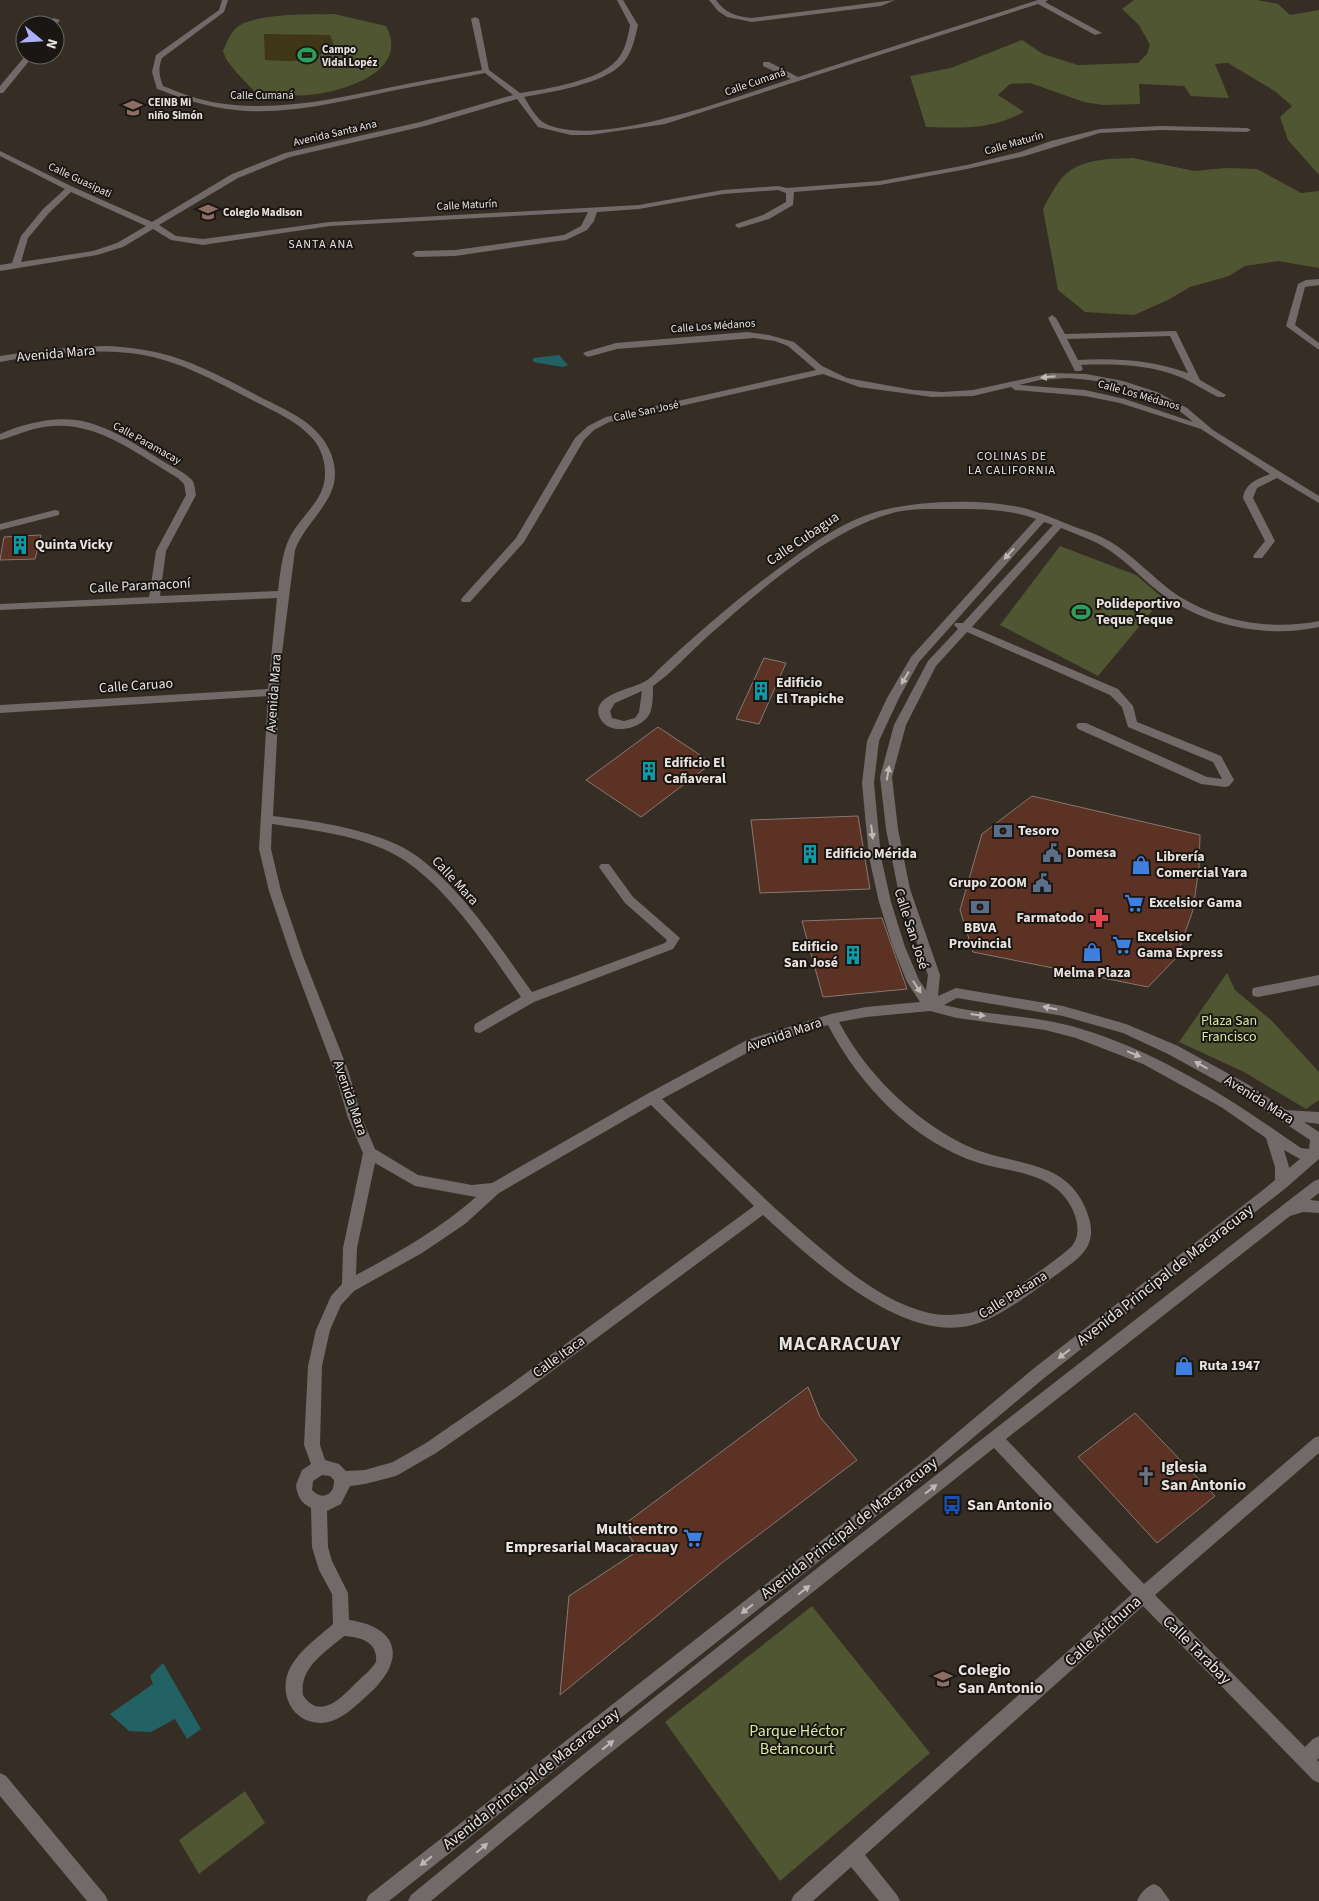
<svg xmlns="http://www.w3.org/2000/svg" width="1319" height="1901" font-family="'Source Sans 3',sans-serif">
	<style>
		.green { fill: #4f5631 }
		.sand { fill: #3e3616 }
		.water { fill: #226264 }
		.building { fill: #5b3223; stroke: #867873 }
		.lines { fill: none; stroke-linecap: round; stroke-linejoin: round }
		.minor { fill: #716a68; fill-rule: evenodd }
		.oneway { fill: #bfb9b5 }
		.labels { text-anchor: middle; dominant-baseline: central; stroke-width: 4; stroke-linejoin: round; paint-order: stroke }
		.far-poi-label { font-size: 11px; font-weight: bold; fill: #e9e3de; stroke: #1a1613; text-anchor: start }
		.far-street-label { font-size: 11px; fill: #e9e3de; stroke: #1a1613 }
		.far-neighbourhood-label { font-size: 12px; letter-spacing: 1px; fill: #e9e3de; stroke: #1a1613 }
		.street-label { font-size: 14px; fill: #e9e3de; stroke: #1a1613 }
		.poi-label { font-size: 14px; font-weight: bold; fill: #e9e3de; stroke: #1a1613; text-anchor: start }
		.park-label { font-size: 14px; fill: #d8e8a0; stroke: #1a1613 }
		.near-street-label { font-size: 16px; fill: #e9e3de; stroke: #1a1613 }
		.near-poi-label { font-size: 16px; font-weight: bold; fill: #e9e3de; stroke: #1a1613; text-anchor: start }
		.near-park-label { font-size: 16px; fill: #d8e8a0; stroke: #1a1613 }
		.district-label { font-size: 19px; font-weight: bold; letter-spacing: 1px; fill: #e9e3de; stroke: #1a1613 }
	</style>
	<rect width="100%" height="100%" fill="#362d25"/>
	<!-- green -->
	<g class="green">
		<path d="M1134 0H1257L1278 4 1290 15 1319 10V175L1288 140 1280 117 1292 106 1276 92 1228 63 1215 64 1229 98 1191 96 1184 86 1139 84 1140 104 1103 105 1084 102 1030 83 1010 84 998 95 1024 112C990 130 964 128 926 127L910 76 951 68 1022 40 1043 54 1078 65 1138 63 1147 54 1150 45 1139 25 1122 9Z"/>
		<path d="M334 14 386 26C411 72 342 92 309 95 292 97 272 92 254 91L236 72 226 59 223 51C226 44 229 36 234 30 250 12 310 15 334 14Z"/>
		<path d="M1133 158 1194 171 1226 168 1257 169 1301 193 1319 191V268L1278 261 1245 266 1229 276 1190 287 1168 300 1134 315 1085 312 1058 290 1043 209C1048 199 1054 188 1061 179 1079 158 1108 159 1133 158Z"/>
		<path d="M1060 546 1136 575 1163 598 1098 676 1000 625Z"/>
		<path d="M1227 973 1235 990 1272 1021 1319 1072V1100L1306 1109 1244 1072 1179 1042Z"/>
		<path d="M812 1606 930 1753 780 1881 665 1722Z"/>
		<path d="M245 1791 265 1823 199 1874 179 1840Z"/>
	</g>
	<!-- sand -->
	<path class="sand" d="M264 34 330 35 334 45C315 63 290 62 265 60Z"/>
	<!-- water -->
	<g class="water">
		<path d="M559 355 568 365 563 367 533 362V358Z"/>
		<path d="M163 1663 201 1729 187 1739 175 1719 151 1732 129 1731 110 1714 153 1684 150 1676Z"/>
	</g>
	<!-- building -->
	<g class="building">
		<path d="M41 535 35 559 0 560 4 537Z"/>
		<path d="M764 658 786 663 759 724 736 719Z"/>
		<path d="M658 727 712 763 641 817 586 780Z"/>
		<path d="M1032 796 1200 835 1199 867 1193 910 1176 958 1148 987 973 952 960 910 982 834Z"/>
		<path d="M858 816 870 889 760 893 751 820Z"/>
		<path d="M882 918 907 989 823 997 802 921Z"/>
		<path d="M808 1387 820 1417 857 1460 723 1562 560 1695 569 1596 639 1550 622 1526Z"/>
		<path d="M1135 1413 1215 1496 1157 1543 1078 1457Z"/>
	</g>
	<g class="lines">
		<!-- minor -->
		<g class="minor">
			<path d="M222 0H228L224 12 162 58C158 68 159 76 163 86 181 93 198 100 218 103 277 112 334 99 392 87 422 81 452 75 482 70L471 19 475 17 479 19 489 70 520 93C546 89 598 81 616 61 625 52 628 37 630 25L617 0H623L638 25C635 38 632 54 622 64 603 84 551 92 524 97 529 105 537 120 546 124 601 149 734 97 791 79L763 66V62H769L798 77 1038 0H1048L1045 2 1102 33 1095 35 1038 4 665 124 590 135H571L538 127 517 99 425 126 290 157 238 178 159 225 176 236 203 239 330 222 639 205 723 190 778 186 787 188 880 181 967 165 1020 152 1051 141 1100 129 1161 126 1247 128 1251 130 1247 132 1161 130 1100 133 1025 156 967 169 880 185 794 192 793 205 769 219 739 228 735 226 736 224 763 215 786 202V193L778 190 723 194 639 209 597 212 594 221 587 230 566 240 455 256 416 257 412 254 416 251 455 250 564 235 581 226 588 212 330 226 203 245 171 240 153 229 123 247 97 255 0 271V265L12 263 21 236 43 209 65 189 0 156V151L73 187 152 222 232 174 285 153 420 122 513 95 485 73C454 79 422 85 391 91 334 103 274 119 215 107 195 103 176 96 157 89L152 72 156 55 219 10ZM71 192 146 226 117 243 93 251 21 262 28 238 49 213Z"/>
			<path d="M709 0H716C725 13 737 17 752 18L895 0 881 6 752 22 727 17 718 11Z"/>
			<path d="M53 18 60 20 55 26 48 25Z"/>
			<path d="M26 55H34L3 93H0V86Z"/>
			<path d="M1319 279V285L1305 287 1295 325 1319 343V350L1286 326 1298 284 1306 280Z"/>
			<path d="M1052 315 1056 318 1065 334 1176 331 1200 380 1226 395 1224 397H1218C1205 391 1193 382 1180 377 1148 364 1114 364 1081 365L1083 369 1081 371H1075L1048 318ZM1170 336 1188 373C1151 360 1116 358 1078 360L1067 339Z"/>
			<path d="M747 332 769 335 794 342 822 366 847 378 913 390 942 392 973 390 1051 373 1086 374 1123 381 1157 392 1187 408 1213 430 1319 496V503L1277 478 1257 488 1253 498 1275 541 1262 558H1254L1253 556 1265 541 1243 498C1245 483 1258 479 1270 474L1201 429 1120 403 1085 396 1015 390 1011 387 973 396 932 397 859 387 823 374 609 422 594 430 584 440 524 542 470 602H462L461 600 462 598 516 538 575 438 588 426 606 417 816 370 788 346 775 341 754 338 617 349 588 357 583 354 585 352 616 343ZM1068 378C1111 381 1161 392 1193 422L1125 399 1085 390 1019 385 1040 380Z"/>
			<path d="M107 346C129 347 150 350 171 356 203 366 234 383 264 399 282 408 301 416 315 430 327 442 335 457 335 474 335 503 304 524 295 550L281 661 273 816C314 821 357 827 396 844 449 868 498 945 532 992L665 943 667 940 625 903 601 870 599 867 601 864H609L633 897 680 938 673 949 534 1002 480 1033 475 1032 474 1028 475 1024 521 997C488 949 441 876 388 851 352 834 311 830 272 824L271 849 281 891 303 956 348 1070 362 1118 375 1149 418 1175 472 1185 492 1183 647 1094 747 1040 831 1014 866 1007 920 1002 907 982 893 947 879 902 869 857 862 783 867 741 887 698 911 657 1036 519C1009 509 981 509 953 509 935 509 915 508 896 512 829 529 758 592 707 637 689 653 673 672 653 686 653 694 653 706 650 713 643 729 609 737 600 718 589 695 632 689 644 682 650 679 654 674 658 670 701 630 745 592 793 558 815 542 838 526 864 516 905 500 976 498 1019 507 1038 511 1057 520 1075 527 1090 532 1104 537 1117 546 1136 559 1152 576 1170 590 1213 621 1268 631 1319 621V627C1267 638 1210 627 1166 597 1146 583 1130 564 1109 550 1094 540 1078 535 1061 528L972 627 1118 689 1133 706 1137 722 1221 756 1234 780 1229 786 1225 787 1201 784 1078 729 1076 726 1078 723H1086L1207 777 1222 779 1213 762 1128 727 1122 707 1110 695 967 632 936 666 906 725 892 777 898 829 910 889 940 975 938 996 956 988 1063 1006 1126 1024 1178 1046 1249 1085 1286 1110 1319 1112V1124L1304 1122 1319 1132V1159L1287 1187 1043 1379 937 1468 389 1901H366L369 1895 927 1458 1033 1369 1263 1190 1275 1180V1167L1266 1138 1221 1107 1143 1064 1076 1038 1045 1030 957 1018 930 1011 866 1017 839 1022C866 1073 910 1116 961 1143 1007 1168 1068 1154 1088 1215 1099 1247 1079 1258 1056 1275 1034 1291 998 1319 972 1325 902 1344 811 1259 763 1215L517 1397 436 1453 396 1476 365 1484 350 1486 341 1504 327 1511 328 1547 332 1561 348 1593 349 1620C399 1627 406 1659 371 1692 352 1709 333 1731 306 1720 295 1715 288 1705 286 1693 281 1662 313 1642 333 1624L332 1594 319 1570 312 1547 311 1508C301 1503 297 1496 296 1485L302 1470 311 1464 304 1445 308 1366 316 1330 331 1296 342 1284 343 1248 363 1153 348 1118 334 1070 291 956 269 891 259 849 268 696 0 713V705L268 689 277 598 0 610V604L149 597 156 551 186 495 184 484 178 478C136 454 96 419 44 427 29 429 15 436 0 440V434C23 424 51 417 76 420 109 425 138 446 166 463 175 468 185 473 192 480 195 484 195 490 196 495L166 551 160 596 278 591C280 574 282 554 289 539 299 517 326 500 325 473 325 458 319 443 307 433 293 419 273 411 256 402 215 381 174 357 129 353 86 349 42 354 0 362V356C36 350 71 347 107 346ZM1044 522 1053 525 963 623H955L954 625 958 629 928 661 894 725 880 777 886 829 898 889 928 975 926 990 919 980 905 947 891 902 881 857 874 783 879 741 899 698 919 662ZM642 691 639 712 635 718 624 721 612 718 610 711 615 703ZM957 998 1063 1016 1123 1033 1168 1054 1239 1093 1310 1140 1309 1149 1301 1148C1232 1100 1160 1052 1078 1028 1035 1015 988 1016 944 1005ZM828 1025C859 1085 913 1142 979 1163 1005 1171 1036 1171 1058 1190 1072 1202 1086 1230 1071 1247 1056 1261 988 1309 970 1313 957 1315 941 1316 929 1313 880 1302 833 1259 796 1227 750 1186 706 1142 662 1099L756 1048ZM651 1105 754 1206 507 1387 426 1443 393 1462 365 1470 346 1471 339 1464 325 1460 320 1445 322 1366 330 1330 341 1305 354 1291 422 1253 465 1224 499 1193ZM1284 1150 1300 1159 1289 1168V1167ZM375 1163 415 1186 476 1197C440 1229 399 1252 356 1275L357 1248ZM322 1475 330 1476 334 1480C335 1495 322 1501 312 1490L313 1481ZM344 1636C361 1637 378 1642 376 1662 371 1670 364 1675 357 1682 343 1696 320 1722 303 1695 299 1667 326 1652 344 1636Z"/>
			<path d="M55 510 59 511V515L0 530V524Z"/>
			<path d="M1319 975V985L1258 997 1253 996 1252 992 1253 988 1258 987Z"/>
			<path d="M1319 1179V1193L1310 1200 1319 1201V1213L1303 1212 1290 1216 1006 1439 1144 1584 1314 1438 1319 1436V1453L1155 1595 1305 1747 1313 1739 1319 1736V1758L1317 1760 1319 1762V1783L1313 1780 1143 1606 865 1855 897 1895 900 1901H879L851 1867 813 1901H791L794 1895 1132 1594 994 1448 589 1770 431 1901H408L411 1895C707 1651 1011 1416 1314 1181Z"/>
			<path d="M0 1773 6 1776 105 1895 108 1901H87L0 1796Z"/>
			<path d="M1154 1884 1160 1887 1170 1901H1137C1140 1893 1146 1887 1154 1884Z"/>
		</g>
	</g>
	<!-- one-way arrows -->
	<defs><path id="oneway-solid" d="M-6-.8H1V-3.2L6.5 0L1 3.2V.8H-6Z" transform="scale(1.25)"/></defs>
	<g class="oneway">
		<use href="#oneway-solid" transform="translate(1048 377) rotate(175)"/>
		<use href="#oneway-solid" transform="translate(1009 554) rotate(132)"/>
		<use href="#oneway-solid" transform="translate(905 678) rotate(121)"/>
		<use href="#oneway-solid" transform="translate(888 773) rotate(-80)"/>
		<use href="#oneway-solid" transform="translate(872 832) rotate(83)"/>
		<use href="#oneway-solid" transform="translate(917 987) rotate(57)"/>
		<use href="#oneway-solid" transform="translate(1050 1008) rotate(-168)"/>
		<use href="#oneway-solid" transform="translate(978 1015) rotate(7)"/>
		<use href="#oneway-solid" transform="translate(1134 1054) rotate(22)"/>
		<use href="#oneway-solid" transform="translate(1201 1065) rotate(-151)"/>
		<use href="#oneway-solid" transform="translate(1064 1354) rotate(142)"/>
		<use href="#oneway-solid" transform="translate(931 1489) rotate(-38)"/>
		<use href="#oneway-solid" transform="translate(804 1590) rotate(-38)"/>
		<use href="#oneway-solid" transform="translate(747 1609) rotate(142)"/>
		<use href="#oneway-solid" transform="translate(608 1745) rotate(-38)"/>
		<use href="#oneway-solid" transform="translate(482 1848) rotate(-40)"/>
		<use href="#oneway-solid" transform="translate(426 1861) rotate(142)"/>
	</g>
	<!-- icons -->
	<defs>
		<g id="stadium-bare" transform="scale(1.5)"><path d="M0-5a6.5 5 0 1 0 0 10a6.5 5 0 1 0 0-10ZM-3.5-1.8h7v3.6h-7Z" fill="#2e9e5b" stroke="#1a1613" stroke-width="2.5" paint-order="stroke"/></g>
		<g id="school-bare" transform="scale(1.5)"><path d="M0-5L7-2L0 1L-7-2ZM-4 1L0 2.5L4 1V4Q0 6-4 4Z" fill="#8d6e63" stroke="#1a1613" stroke-width="2.5" paint-order="stroke"/></g>
		<g id="building-bare" transform="scale(1.5)"><path d="M-4-6H4V6H1V3H-1V6H-4ZM-2.5-4.3h1.7v1.8h-1.7ZM.8-4.3h1.7v1.8H.8ZM-2.5-1h1.7V.8h-1.7ZM.8-1h1.7V.8H.8Z" fill="#0f9aa8" stroke="#1a1613" stroke-width="2.5" paint-order="stroke"/></g>
		<g id="bank-bare" transform="scale(1.5)"><path d="M-6-4H6V4H-6ZM0-2.3a2.3 2.3 0 1 0 0 4.6a2.3 2.3 0 1 0 0-4.6Z" fill="#5c6f8a" stroke="#1a1613" stroke-width="2.5" paint-order="stroke"/></g>
		<g id="civic-bare" transform="scale(1.5)"><path d="M-.6-6.5H3V-4.5H.6V-3L4-1V1h2V6H-6V1h2V-1L-.6-3ZM-1.2 2.5V6h2.4V2.5Z" fill="#5c6f8a" stroke="#1a1613" stroke-width="2.5" paint-order="stroke"/></g>
		<g id="shop-bare" transform="scale(1.5)"><path d="M-5-2.5h2.3a2.7 3.5 0 0 1 5.4 0H5L5.5 6h-11ZM-1.5-2.5h3a1.5 2.3 0 0 0-3 0Z" fill="#3f7fe0" stroke="#1a1613" stroke-width="2.5" paint-order="stroke"/></g>
		<g id="supermarket-bare" transform="scale(1.5)"><path d="M-6-5.5h2.5l.6 2H6L4.5 2H-2.5L-4.4-4H-6ZM-1.5 3.2a1.3 1.3 0 1 0 .1 0ZM3 3.2a1.3 1.3 0 1 0 .1 0Z" fill="#3f7fe0" stroke="#1a1613" stroke-width="2.5" paint-order="stroke"/></g>
		<g id="pharmacy-bare" transform="scale(1.5)"><path d="M-2-6h4v4h4v4h-4v4h-4v-4h-4v-4h4Z" fill="#e0444e" stroke="#1a1613" stroke-width="2.5" paint-order="stroke"/></g>
		<g id="church-bare" transform="scale(1.5)"><path d="M-1.2-6h2.4v3.5h3.3v2.4h-3.3V6h-2.4V-.1h-3.3v-2.4h3.3Z" fill="#6b7280" stroke="#1a1613" stroke-width="2.5" paint-order="stroke"/></g>
		<g id="bus-bare" transform="scale(1.5)"><path d="M-5-6H5V4H4V6H2V4H-2V6H-4V4H-5ZM-3.5-4V0h7V-4ZM-3.5 1.2v1.5H-2V1.2ZM2 1.2v1.5H3.5V1.2Z" fill="#1a4fb4" stroke="#1a1613" stroke-width="2.5" paint-order="stroke"/></g>
	</defs>
	<g fill-rule="evenodd">
		<use href="#stadium-bare" x="307" y="55"/>
		<use href="#school-bare" x="133" y="108"/>
		<use href="#school-bare" x="208" y="212"/>
		<use href="#building-bare" x="20" y="545"/>
		<use href="#stadium-bare" x="1081" y="612"/>
		<use href="#building-bare" x="761" y="691"/>
		<use href="#building-bare" x="649" y="771"/>
		<use href="#bank-bare" x="1003" y="831"/>
		<use href="#civic-bare" x="1052" y="853"/>
		<use href="#building-bare" x="810" y="854"/>
		<use href="#shop-bare" x="1141" y="865"/>
		<use href="#civic-bare" x="1042" y="883"/>
		<use href="#supermarket-bare" x="1134" y="903"/>
		<use href="#bank-bare" x="980" y="907"/>
		<use href="#pharmacy-bare" x="1099" y="918"/>
		<use href="#supermarket-bare" x="1122" y="945"/>
		<use href="#shop-bare" x="1092" y="952"/>
		<use href="#building-bare" x="853" y="955"/>
		<use href="#shop-bare" x="1184" y="1366"/>
		<use href="#church-bare" x="1146" y="1476"/>
		<use href="#bus-bare" x="952" y="1505"/>
		<use href="#supermarket-bare" x="693" y="1538"/>
		<use href="#school-bare" x="943" y="1679"/>
	</g>
	<g class="labels">
		<!-- far-poi labels -->
		<g class="far-poi-label">
			<text x="322" y="49">Campo<tspan x="322" dy="13">Vidal Lopéz</tspan></text>
			<text x="148" y="102">CEINB Mi<tspan x="148" dy="13">niño Simón</tspan></text>
			<text x="223" y="212">Colegio Madison</text>
		</g>
		<!-- far-street labels -->
		<g class="far-street-label">
			<text transform="translate(755 82) rotate(-19)">Calle Cumaná</text>
			<text x="262" y="95">Calle Cumaná</text>
			<text transform="translate(335 133) rotate(-13)">Avenida Santa Ana</text>
			<text transform="translate(1014 143) rotate(-16)">Calle Maturín</text>
			<text transform="translate(80 180) rotate(25)">Calle Guasipati</text>
			<text transform="translate(467 205) rotate(-3)">Calle Maturín</text>
			<text transform="translate(713 326) rotate(-4)">Calle Los Médanos</text>
			<text transform="translate(1139 395) rotate(16)">Calle Los Médanos</text>
			<text transform="translate(646 411) rotate(-12)">Calle San José</text>
			<text transform="translate(147 443) rotate(29)">Calle Paramacay</text>
		</g>
		<!-- far-neighbourhood labels -->
		<g class="far-neighbourhood-label">
			<text x="321" y="244">SANTA ANA</text>
			<text x="1012" y="456">COLINAS DE<tspan x="1012" dy="14">LA CALIFORNIA</tspan></text>
		</g>
		<!-- street labels -->
		<g class="street-label">
			<text transform="translate(56 354) rotate(-5)">Avenida Mara</text>
			<text transform="translate(803 539) rotate(-34)">Calle Cubagua</text>
			<text transform="translate(140 586) rotate(-3)">Calle Paramaconí</text>
			<text transform="translate(136 686) rotate(-4)">Calle Caruao</text>
			<text transform="translate(274 693) rotate(-86)">Avenida Mara</text>
			<text transform="translate(455 881) rotate(47)">Calle Mara</text>
			<text transform="translate(911 929) rotate(72)">Calle San José</text>
			<text transform="translate(784 1035) rotate(-19)">Avenida Mara</text>
			<text transform="translate(350 1098) rotate(71)">Avenida Mara</text>
			<text transform="translate(1259 1100) rotate(32)">Avenida Mara</text>
			<text transform="translate(1013 1295) rotate(-32)">Calle Paisana</text>
			<text transform="translate(559 1357) rotate(-36)">Calle Itaca</text>
		</g>
		<!-- poi labels -->
		<g class="poi-label">
			<text x="35" y="545">Quinta Vicky</text>
			<text x="1096" y="604">Polideportivo<tspan x="1096" dy="16">Teque Teque</tspan></text>
			<text x="776" y="683">Edificio<tspan x="776" dy="16">El Trapiche</tspan></text>
			<text x="664" y="763">Edificio El<tspan x="664" dy="16">Cañaveral</tspan></text>
			<text x="1018" y="831">Tesoro</text>
			<text x="1067" y="853">Domesa</text>
			<text x="825" y="854">Edificio Mérida</text>
			<text x="1156" y="857">Librería<tspan x="1156" dy="16">Comercial Yara</tspan></text>
			<text x="1027" y="883" text-anchor="end">Grupo ZOOM</text>
			<text x="1149" y="903">Excelsior Gama</text>
			<text x="1084" y="918" text-anchor="end">Farmatodo</text>
			<text x="980" y="928" text-anchor="middle">BBVA<tspan x="980" dy="16">Provincial</tspan></text>
			<text x="1137" y="937">Excelsior<tspan x="1137" dy="16">Gama Express</tspan></text>
			<text x="838" y="947" text-anchor="end">Edificio<tspan x="838" dy="16">San José</tspan></text>
			<text x="1092" y="973" text-anchor="middle">Melma Plaza</text>
			<text x="1199" y="1366">Ruta 1947</text>
		</g>
		<!-- park labels -->
		<g class="park-label">
			<text x="1229" y="1021">Plaza San<tspan x="1229" dy="16">Francisco</tspan></text>
		</g>
		<!-- near-street labels -->
		<g class="near-street-label">
			<text transform="translate(1165 1275) rotate(-38)">Avenida Principal de Macaracuay</text>
			<text transform="translate(849 1528) rotate(-38)">Avenida Principal de Macaracuay</text>
			<text transform="translate(1103 1631) rotate(-42)">Calle Arichuna</text>
			<text transform="translate(1197 1650) rotate(45)">Calle Tarabay</text>
			<text transform="translate(531 1779) rotate(-38)">Avenida Principal de Macaracuay</text>
		</g>
		<!-- near-poi labels -->
		<g class="near-poi-label">
			<text x="1161" y="1467">Iglesia<tspan x="1161" dy="18">San Antonio</tspan></text>
			<text x="967" y="1505">San Antonio</text>
			<text x="678" y="1529" text-anchor="end">Multicentro<tspan x="678" dy="18">Empresarial Macaracuay</tspan></text>
			<text x="958" y="1670">Colegio<tspan x="958" dy="18">San Antonio</tspan></text>
		</g>
		<!-- near-park labels -->
		<g class="near-park-label">
			<text x="797" y="1731">Parque Héctor<tspan x="797" dy="18">Betancourt</tspan></text>
		</g>
		<!-- district labels -->
		<g class="district-label">
			<text x="840" y="1344">MACARACUAY</text>
		</g>
	</g>
	<!-- north arrow -->
	<g transform="translate(40 40) rotate(108)"><circle r="24" fill="#1a1613" stroke="#6d6864"/>
	<path d="M0-4L9 19L0 12L-9 19Z" fill="#adaffb"/>
	<text y="-8" font-size="14" font-weight="bold" text-anchor="middle" fill="#e9e3de">N</text>
	</g>
</svg>
